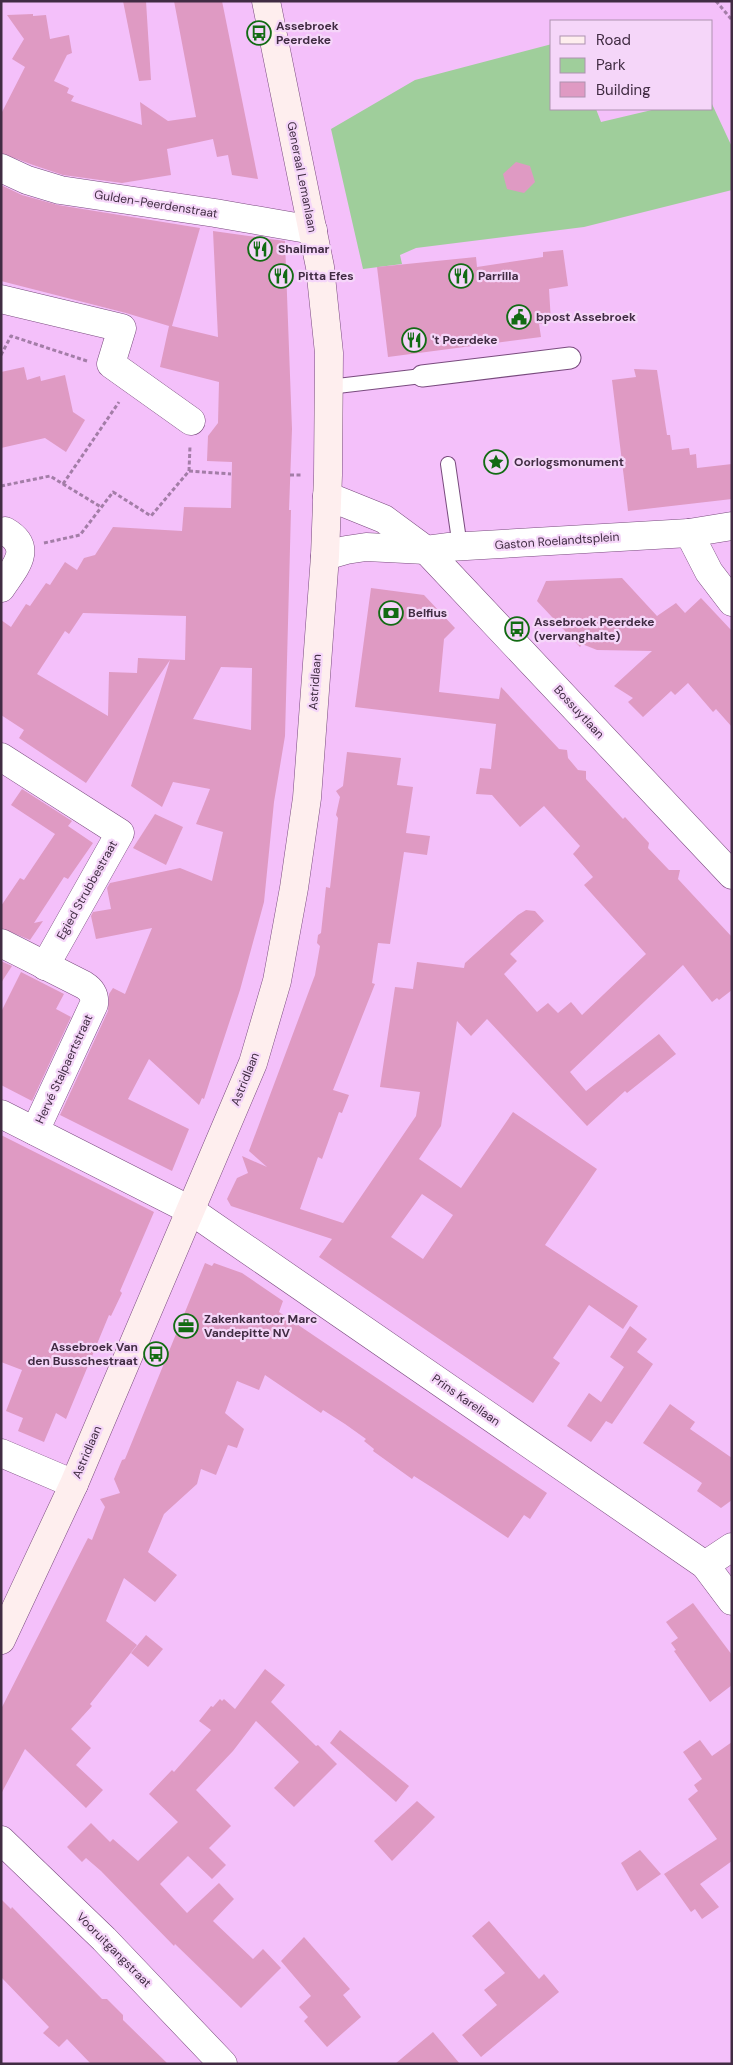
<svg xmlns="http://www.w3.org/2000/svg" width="733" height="2065" font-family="'DM Sans',sans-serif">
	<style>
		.green { fill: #9fce9b }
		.building { fill: #df9ac3; fill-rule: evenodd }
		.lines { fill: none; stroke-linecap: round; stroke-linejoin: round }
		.service-casing { stroke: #794b7e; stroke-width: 16 }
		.pedestrian-casing { stroke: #794b7e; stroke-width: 23 }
		.minor-casing { stroke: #794b7e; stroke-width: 29 }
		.secondary-casing { stroke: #794b7e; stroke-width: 29 }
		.path { stroke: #a37da7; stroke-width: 3; stroke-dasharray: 4 2.5; stroke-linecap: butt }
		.service { stroke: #fff; stroke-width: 14 }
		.pedestrian { stroke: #fff; stroke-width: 21 }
		.minor { stroke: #fff; stroke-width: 28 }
		.secondary { stroke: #feeeee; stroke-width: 28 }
		.labels { text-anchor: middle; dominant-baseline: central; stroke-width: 4.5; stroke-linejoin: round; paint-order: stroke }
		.poi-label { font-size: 12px; font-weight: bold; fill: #412c43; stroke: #f5d6f9; text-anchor: start }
		.street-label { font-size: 12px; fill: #412c43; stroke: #f5d6f9 }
	</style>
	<rect width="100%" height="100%" fill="#f4c0fa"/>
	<!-- green -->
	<path class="green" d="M552 44V109H596L601 122 656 109H712V104L732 147V190L584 227 416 248 400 255 402 264 363 269 331 129 415 80Z"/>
	<!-- building -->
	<g class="building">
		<path d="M123 1H146L151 80 139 81Z"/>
		<path d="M174 1H222L258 179 232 175 228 155 217 157 213 139 167 149 171 175 122 183 63 175 33 165 1 153V114L25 67 12 59 24 39 7 15 33 14V16L46 15 50 39 69 35 72 53 67 55 54 81 69 88 67 93 74 96 71 101 142 125 140 102 168 121 196 117Z"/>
		<path d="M516 162 530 166 535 182 524 193 507 189 503 174Z"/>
		<path d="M1 185 22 195 58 205 200 228 172 326 218 337 213 231 285 241 292 429 289 510H291L285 736 274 802 264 902 240 990 204 1099 202 1098 199 1105 149 1059 128 1099 189 1129 172 1171 60 1115 108 1011 109 994 113 988 125 994 152 928 96 939 91 916 93 912 111 909 107 888 110 883 180 868 212 881 223 832 196 824 210 789 173 782 162 807 131 786 170 660 86 783 19 738 24 730 1 715V620L11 627 26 604 30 606 46 583 50 585 65 562 77 570 84 558 95 555 113 527 182 531 184 507 231 508 232 462 207 461 208 436 218 423 219 382 160 367 169 326 126 313 1 281ZM83 613 186 616 185 660 138 658 137 673 109 672 108 716 37 674 65 631 69 634ZM221 667 252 668 251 730 193 719Z"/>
		<path d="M563 250 568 286 549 289 551 322 539 324 541 337 388 357 377 267 476 257 477 267 543 257V252Z"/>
		<path d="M24 367 27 380 40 376 41 381 65 375 73 412 85 420 66 452 45 438 1 448V372Z"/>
		<path d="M634 369 657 370 667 435H670L672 450 689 448 690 455 696 454 697 468 732 464V499L628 511 612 380 636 377Z"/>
		<path d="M622 578 657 616 676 603 685 613 701 598 732 631V727L716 709 713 712 688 683 675 695 671 691 643 717 628 702 633 698 614 686 652 651 597 650 582 644 580 647 537 601 546 581Z"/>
		<path d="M371 588 424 595 455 628 444 639 439 692 499 699 501 687 559 749 567 750 568 758 578 770 586 771V779L623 819 625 817 649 843 648 848 669 870H680L678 879 732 937V990L719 1000 717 998 712 1002 683 965 570 1072 586 1091 659 1034 676 1054 627 1093 625 1091 587 1126 487 1019 471 1036 457 1021 441 1126 419 1159 461 1188 513 1112 597 1169 545 1245 638 1306 623 1329 589 1305 553 1358 560 1363 533 1403 319 1257 332 1239 231 1206 227 1199 237 1178 248 1173 242 1156 267 1167 249 1151 315 975 320 946 317 943 318 935 321 933 326 887 330 888 338 818 336 815 340 797 336 791 343 786 347 752 401 758 397 785 413 787 406 833 430 836 427 855 404 852 390 944 378 943 372 983 375 984 333 1090 349 1095 342 1113 339 1112 322 1159 318 1157 300 1209 343 1223 416 1116 420 1092 380 1087 395 987 413 989 417 962 464 968 465 963 518 915 526 910 535 911 544 921 510 954 517 961 504 974 537 1012 548 1003 558 1013 571 1002 582 1015 646 954 584 885 593 877 573 854 580 846 544 806 520 827 492 795 476 794 480 768 491 769 496 724 355 707ZM422 1194 453 1215 423 1259 391 1237Z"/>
		<path d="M22 789 72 821 68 826 93 843 68 879 64 877 34 923 43 921 30 940 1 928V906L20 878 24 880 55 834 11 805Z"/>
		<path d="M155 814 183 827 166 865 133 848Z"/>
		<path d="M1 961 12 966 1 983Z"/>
		<path d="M21 972 64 994 56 1009 71 1017 32 1101 1 1085V1012Z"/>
		<path d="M1 1135 154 1212 120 1291 122 1293 111 1316 109 1315 66 1419 56 1413 44 1442 18 1431 23 1418 6 1411 22 1370 1 1362Z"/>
		<path d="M205 1263 212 1266 214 1263 242 1273 283 1301 279 1312 547 1493 530 1519 524 1515 508 1538 436 1490 414 1476 412 1479 373 1451 374 1449 364 1441 366 1439 345 1424 323 1410 321 1413 265 1375 259 1390 237 1381 225 1413 244 1429 237 1448 228 1445 216 1475 201 1469 197 1484 164 1514 148 1552 177 1575 155 1602 124 1578 106 1621 137 1645 90 1704 92 1706 71 1729 91 1748 76 1765 103 1790 86 1808 25 1749 1 1794V1709L88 1538 92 1540 105 1507 100 1499 120 1493 114 1479 122 1460 125 1459Z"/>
		<path d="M630 1326 647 1339 637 1352 653 1364 612 1424 606 1421 591 1442 567 1426 589 1393 601 1402 624 1367 610 1357Z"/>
		<path d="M670 1404 695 1422 690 1429 732 1458V1500L721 1508 697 1491 702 1483 643 1443Z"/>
		<path d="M693 1603 732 1655V1685L710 1702 674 1651 676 1650 671 1643 678 1638 666 1622Z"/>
		<path d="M146 1635 163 1649 148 1667 131 1653Z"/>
		<path d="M265 1669 285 1685 271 1702 316 1746 318 1745 337 1764 294 1807 274 1788 299 1762 256 1721 233 1751 196 1790 231 1826 209 1848 226 1865 212 1879 188 1856 160 1884 187 1913 219 1883 234 1899 213 1921 253 1959 263 1949 281 1968 241 2008 175 1944 174 1946 101 1871 86 1858 82 1862 67 1847 91 1823 110 1842 113 1839 138 1861 178 1822 149 1794 172 1770 174 1772 211 1730 199 1721 211 1706 213 1707 220 1699 222 1701 224 1699 235 1709Z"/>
		<path d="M340 1730 409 1786 396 1802 330 1743Z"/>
		<path d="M700 1740 712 1756 732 1742V1861L700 1884 719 1907 702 1919 695 1909 691 1912 664 1874 717 1839 688 1799 698 1791 694 1785 702 1779 683 1752Z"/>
		<path d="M417 1801 435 1817 392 1861 374 1841Z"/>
		<path d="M640 1850 661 1874 637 1891 621 1863Z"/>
		<path d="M1 1899 11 1909 12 1907 102 1999H107L123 2015V2020L168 2064H91L67 2039 59 2047 43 2033 49 2027 1 1977Z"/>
		<path d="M489 1921 539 1979 544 1974 559 1992 481 2057 462 2035 497 2005 484 1990 505 1973 472 1936Z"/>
		<path d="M304 1937 350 1989 343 1995 361 2017 327 2047 304 2021 308 2017 299 2007 311 1996 281 1961Z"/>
		<path d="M433 2032 460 2064H395Z"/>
	</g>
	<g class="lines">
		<!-- service casing -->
		<g class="service-casing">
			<g id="service">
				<path d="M329 387 422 376"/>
				<path d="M448 464 460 547"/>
			</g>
		</g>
		<!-- pedestrian casing -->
		<g class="pedestrian-casing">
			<path id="pedestrian" d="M422 376 570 358"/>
		</g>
		<!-- minor casing -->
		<g class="minor-casing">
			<g id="minor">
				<path d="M1 168 27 180 60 190 215 213 313 230"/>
				<path d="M1 299 122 328 111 364 191 421"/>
				<path d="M327 496 384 519 426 550 732 875"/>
				<path d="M1 532 5 531C35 548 14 568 1 588"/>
				<path d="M689 533 709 572 732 602"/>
				<path d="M325 556 346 550 366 547 426 550 449 547 689 533 732 526"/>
				<path d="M1 757 120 833 45 966"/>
				<path d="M1 943 84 985C92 990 95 995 94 1004L35 1131"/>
				<path d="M1 1114 190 1210 705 1565 732 1601"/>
				<path d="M1 1453 74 1484"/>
				<path d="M705 1565 732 1547"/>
				<path d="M1 1840 104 1939 223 2064"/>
			</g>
		</g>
		<!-- secondary casing -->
		<g class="secondary-casing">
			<path id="secondary" d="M1 1640 74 1484 253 1063 277 981 294 888 307 798 325 556 328 475 329 353 320 267 266 1"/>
		</g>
		<!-- path -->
		<g class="path">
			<path d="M716 1 732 20"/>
			<path d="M1 355 11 336 87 361"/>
			<path d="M189 471 190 446"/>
			<path d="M189 471 231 474"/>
			<path d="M290 475H302"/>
			<path d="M63 484 119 402"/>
			<path d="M1 486 50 476 101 507"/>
			<path d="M44 543 80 535 113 492 151 516 189 471"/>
		</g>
		<!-- service -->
		<use href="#service" class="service"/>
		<!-- pedestrian -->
		<use href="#pedestrian" class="pedestrian"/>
		<!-- minor -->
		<use href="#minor" class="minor"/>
		<!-- secondary -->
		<use href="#secondary" class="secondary"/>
	</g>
	<!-- icons -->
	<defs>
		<g id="bus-ring" transform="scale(1.25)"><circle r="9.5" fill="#f5d6f9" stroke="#126b13" stroke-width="1.5"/><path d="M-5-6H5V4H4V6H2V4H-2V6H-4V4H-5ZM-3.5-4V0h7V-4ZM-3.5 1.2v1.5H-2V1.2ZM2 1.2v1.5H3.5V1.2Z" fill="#126b13"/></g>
		<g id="restaurant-ring" transform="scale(1.25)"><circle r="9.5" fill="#f5d6f9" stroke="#126b13" stroke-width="1.5"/><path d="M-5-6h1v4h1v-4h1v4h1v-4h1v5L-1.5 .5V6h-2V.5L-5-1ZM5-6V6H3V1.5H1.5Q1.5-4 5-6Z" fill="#126b13"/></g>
		<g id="civic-ring" transform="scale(1.25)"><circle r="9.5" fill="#f5d6f9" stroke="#126b13" stroke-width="1.5"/><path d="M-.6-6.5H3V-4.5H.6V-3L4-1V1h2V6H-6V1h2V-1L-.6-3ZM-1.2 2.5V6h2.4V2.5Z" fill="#126b13"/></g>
		<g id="sight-ring" transform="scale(1.25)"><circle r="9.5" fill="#f5d6f9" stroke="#126b13" stroke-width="1.5"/><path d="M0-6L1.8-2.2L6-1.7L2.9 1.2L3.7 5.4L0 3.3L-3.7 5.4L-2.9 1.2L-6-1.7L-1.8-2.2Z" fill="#126b13"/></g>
		<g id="bank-ring" transform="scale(1.25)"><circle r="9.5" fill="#f5d6f9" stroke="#126b13" stroke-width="1.5"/><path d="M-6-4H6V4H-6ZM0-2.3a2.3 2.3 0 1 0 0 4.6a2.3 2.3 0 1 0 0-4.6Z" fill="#126b13"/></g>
		<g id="office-ring" transform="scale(1.25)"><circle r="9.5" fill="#f5d6f9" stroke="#126b13" stroke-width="1.5"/><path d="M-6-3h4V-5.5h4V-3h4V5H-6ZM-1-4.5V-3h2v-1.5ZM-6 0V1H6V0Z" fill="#126b13"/></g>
	</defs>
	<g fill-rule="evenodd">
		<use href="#bus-ring" x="259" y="33"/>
		<use href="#restaurant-ring" x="260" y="249"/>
		<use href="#restaurant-ring" x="281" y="276"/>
		<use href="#restaurant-ring" x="461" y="276"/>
		<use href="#civic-ring" x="519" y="317"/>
		<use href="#restaurant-ring" x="414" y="340"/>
		<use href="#sight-ring" x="496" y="462"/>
		<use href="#bank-ring" x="391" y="613"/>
		<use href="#bus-ring" x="517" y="629"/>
		<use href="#office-ring" x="186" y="1326"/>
		<use href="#bus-ring" x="156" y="1354"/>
	</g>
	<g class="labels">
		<!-- poi labels -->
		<g class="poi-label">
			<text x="276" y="26">Assebroek<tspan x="276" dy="14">Peerdeke</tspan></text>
			<text x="278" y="249">Shalimar</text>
			<text x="298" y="276">Pitta Efes</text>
			<text x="478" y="276">Parrilla</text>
			<text x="536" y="317">bpost Assebroek</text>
			<text x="432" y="340">'t Peerdeke</text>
			<text x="514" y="462">Oorlogsmonument</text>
			<text x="408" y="613">Belfius</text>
			<text x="534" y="622">Assebroek Peerdeke<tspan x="534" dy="14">(vervanghalte)</tspan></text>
			<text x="204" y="1319">Zakenkantoor Marc<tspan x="204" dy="14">Vandepitte NV</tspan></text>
			<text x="138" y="1347" text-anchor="end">Assebroek Van<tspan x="138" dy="14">den Busschestraat</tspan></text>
		</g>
		<!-- street labels -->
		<g class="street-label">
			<text transform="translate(302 177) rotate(79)">Generaal Lemanlaan</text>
			<text transform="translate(156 204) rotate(9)">Gulden-Peerdenstraat</text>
			<text transform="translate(557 541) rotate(-4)">Gaston Roelandtsplein</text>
			<text transform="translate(315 682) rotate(-86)">Astridlaan</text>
			<text transform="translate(579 712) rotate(47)">Bossuytlaan</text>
			<text transform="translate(87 890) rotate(-61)">Egied Strubbestraat</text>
			<text transform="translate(64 1069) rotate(-65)">Hervé Stalpaertstraat</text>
			<text transform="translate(245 1079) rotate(-68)">Astridlaan</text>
			<text transform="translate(466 1400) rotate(35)">Prins Karellaan</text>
			<text transform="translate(87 1452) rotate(-67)">Astridlaan</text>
			<text transform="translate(114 1950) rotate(45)">Vooruitgangstraat</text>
		</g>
	</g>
	<!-- border -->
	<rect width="733" height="2065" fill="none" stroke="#412c43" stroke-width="5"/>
	<!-- legend -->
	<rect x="550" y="20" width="162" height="90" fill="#f5d6f9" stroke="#ad92b0"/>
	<rect x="560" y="36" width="25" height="8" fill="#feeeee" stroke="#ad92b0"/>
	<text x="596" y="45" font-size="15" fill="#412c43">Road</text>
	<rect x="560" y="58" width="25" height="15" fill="#9fce9b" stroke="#ad92b0"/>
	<text x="596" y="70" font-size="15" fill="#412c43">Park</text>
	<rect x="560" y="82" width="25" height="15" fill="#df9ac3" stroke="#ad92b0"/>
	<text x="596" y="95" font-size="15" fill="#412c43">Building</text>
</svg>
